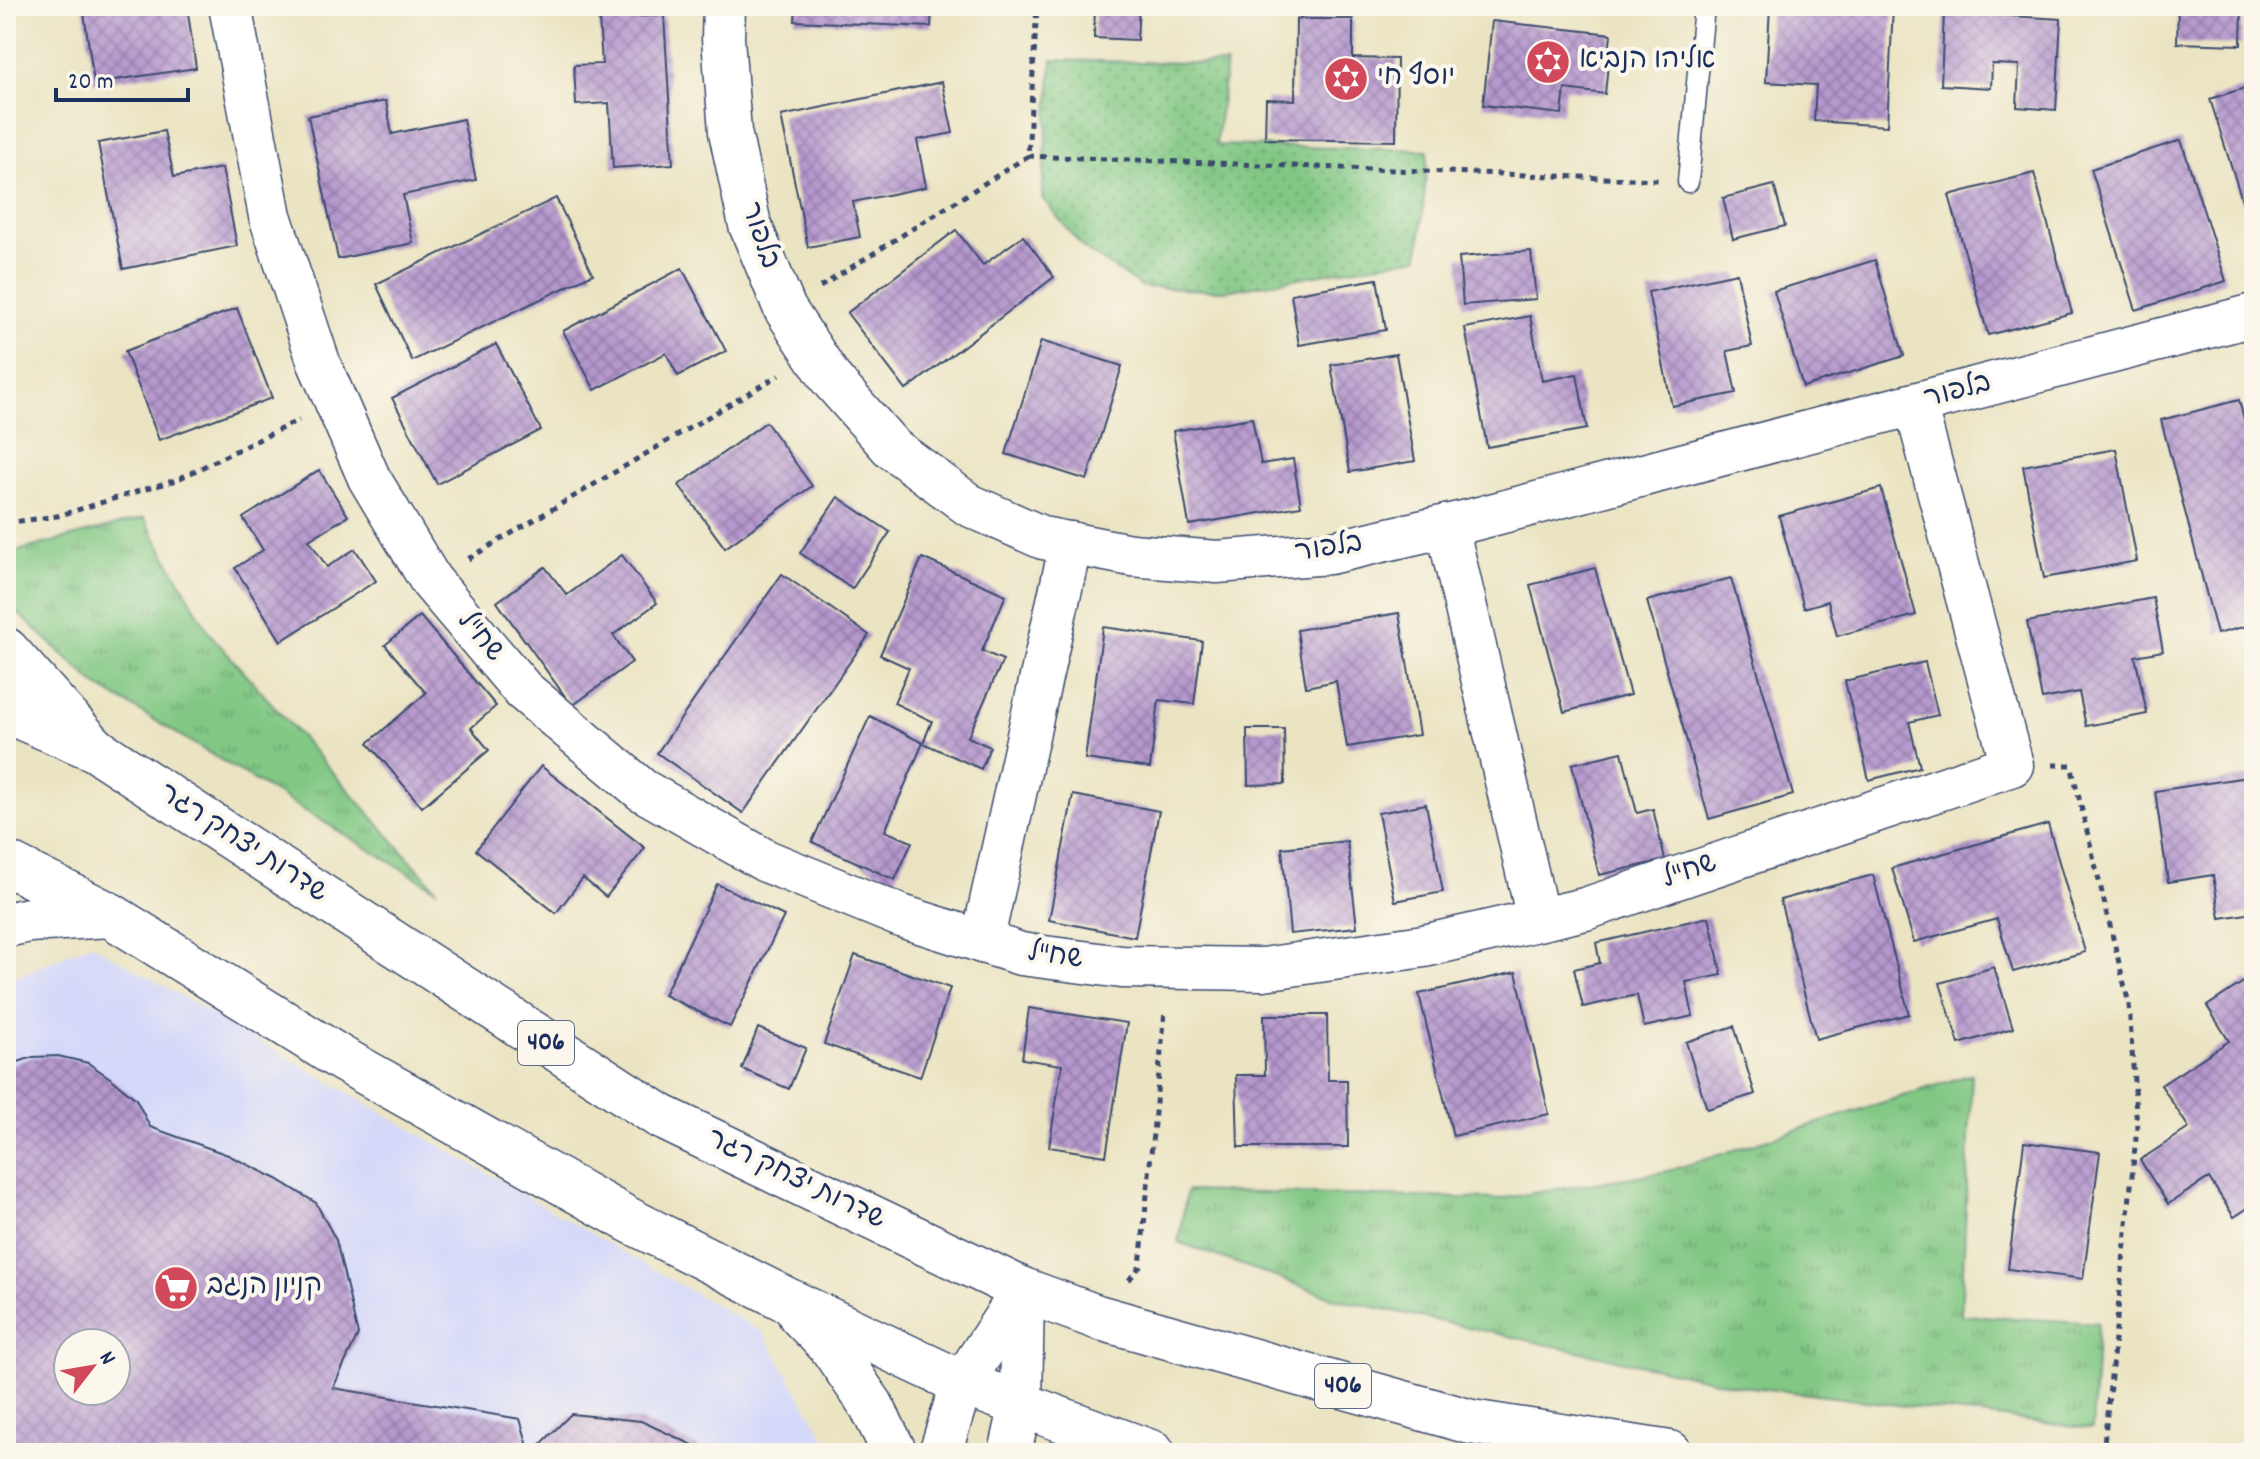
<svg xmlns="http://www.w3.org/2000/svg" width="2260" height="1459" font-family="Dekko,'Playpen Sans Hebrew',sans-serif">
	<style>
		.built { fill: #d4d8f9; fill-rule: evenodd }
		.grass { fill: url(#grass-dots); stroke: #4e7c71; stroke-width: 2 }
		.park { fill: url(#park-tufts); stroke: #4e7c71; stroke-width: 2 }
		.building { fill: url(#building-cross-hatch); fill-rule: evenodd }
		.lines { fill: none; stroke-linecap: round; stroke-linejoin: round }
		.service-casing { stroke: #3a4a6d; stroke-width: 23 }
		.minor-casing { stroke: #3a4a6d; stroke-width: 45 }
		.primary-casing { stroke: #3a4a6d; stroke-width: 47 }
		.trunk-casing { stroke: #3a4a6d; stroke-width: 47 }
		.path { stroke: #3a4a6d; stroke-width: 5; stroke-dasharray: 6 6; stroke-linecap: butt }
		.service { stroke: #fff; stroke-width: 20 }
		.minor { stroke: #fff; stroke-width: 42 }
		.primary { stroke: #fff; stroke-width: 44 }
		.trunk { stroke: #fff; stroke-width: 44 }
		.labels { text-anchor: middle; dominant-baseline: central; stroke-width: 8; stroke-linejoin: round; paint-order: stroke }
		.shield { fill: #fbf7ec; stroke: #5e6b89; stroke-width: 2 }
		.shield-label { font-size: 26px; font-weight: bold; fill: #1b2f5e }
		.poi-label { font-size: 28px; fill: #1b2f5e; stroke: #fbf7ec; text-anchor: start }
		.street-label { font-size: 28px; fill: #1b2f5e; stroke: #fbf7ec }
	</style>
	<defs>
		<pattern id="grass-dots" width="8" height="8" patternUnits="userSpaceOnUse" patternTransform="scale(2)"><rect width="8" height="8" fill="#82c884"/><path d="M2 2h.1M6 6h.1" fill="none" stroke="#6aa36f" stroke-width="1.8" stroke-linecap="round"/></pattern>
		<pattern id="park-tufts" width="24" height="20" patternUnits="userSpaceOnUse" patternTransform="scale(2)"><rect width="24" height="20" fill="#82c884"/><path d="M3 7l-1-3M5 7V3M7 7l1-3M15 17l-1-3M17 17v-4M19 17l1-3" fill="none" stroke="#6aa36f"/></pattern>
		<pattern id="building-cross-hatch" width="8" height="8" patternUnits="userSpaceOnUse" patternTransform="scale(2)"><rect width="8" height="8" fill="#b698ce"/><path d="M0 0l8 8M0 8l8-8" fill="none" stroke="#937caa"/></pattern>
	</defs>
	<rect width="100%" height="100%" fill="#fbf7ec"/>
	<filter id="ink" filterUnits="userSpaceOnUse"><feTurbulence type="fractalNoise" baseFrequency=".0125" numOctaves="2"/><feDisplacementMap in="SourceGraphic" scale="16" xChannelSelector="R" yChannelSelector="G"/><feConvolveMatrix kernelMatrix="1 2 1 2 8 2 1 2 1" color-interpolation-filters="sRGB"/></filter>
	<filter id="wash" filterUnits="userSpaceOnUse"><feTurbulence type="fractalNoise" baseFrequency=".006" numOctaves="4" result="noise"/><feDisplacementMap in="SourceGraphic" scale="32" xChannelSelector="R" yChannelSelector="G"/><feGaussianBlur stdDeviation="1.8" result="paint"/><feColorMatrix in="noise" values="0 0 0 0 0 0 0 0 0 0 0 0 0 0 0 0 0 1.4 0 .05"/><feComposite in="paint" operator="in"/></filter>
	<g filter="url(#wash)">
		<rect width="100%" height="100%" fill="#ebe4c3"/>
		<!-- built -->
		<path class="built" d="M91 944 763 1333 834 1453H6V981ZM68 1343H116V1391H68Z"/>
		<!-- grass -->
		<path class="grass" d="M1052 60 1226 64 1216 145 1428 150 1419 257 1225 291 1142 287 1083 248 1042 198Z"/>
		<!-- park -->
		<g class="park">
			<path d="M144 518 210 634 437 890 96 685 6 602V554Z"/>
			<path d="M1972 1074 1961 1315 2098 1323 2092 1429 1735 1385 1337 1299 1178 1242 1187 1191 1498 1199 1668 1171Z"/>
		</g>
		<g id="blocks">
			<!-- building -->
			<g class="building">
				<path d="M83 6H187L196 68 94 83Z"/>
				<path d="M796 6H932L931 27 795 21Z"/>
				<path d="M1095 6H1139L1137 40 1094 38Z"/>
				<path d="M1770 6H1893L1887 126 1814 121 1816 85 1766 82Z"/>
				<path d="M2178 6H2242L2241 45 2177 43Z"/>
				<path d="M1944 12 2061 19 2056 110 2017 107 2019 65 1992 64 1991 88 1941 85Z"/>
				<path d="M664 15 673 164 613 168 609 103 576 105 574 65 602 64 599 19Z"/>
				<path d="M1296 19H1353V58L1397 59 1396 141 1265 139 1266 99 1295 100Z"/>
				<path d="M1492 21 1611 34 1605 94 1565 89 1562 114 1483 105Z"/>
				<path d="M942 82 953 133 917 140 926 187 853 202 860 237 808 247 781 116Z"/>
				<path d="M2254 85V235H2253L2210 99Z"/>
				<path d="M386 101 392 134 463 119 476 180 403 195 413 243 338 259 308 116Z"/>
				<path d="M164 131 174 177 222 168 237 246 123 269 98 143Z"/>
				<path d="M2181 140 2226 281 2136 310 2091 169Z"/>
				<path d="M2034 173 2072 313 1988 335 1949 195Z"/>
				<path d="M1774 185 1785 226 1733 239 1723 198Z"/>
				<path d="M556 198 593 274 412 361 376 284Z"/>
				<path d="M956 230 983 265 1023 236 1054 277 906 390 847 313Z"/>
				<path d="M1531 251 1536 299 1463 305 1459 257Z"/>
				<path d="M1875 260 1904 356 1803 387 1774 291Z"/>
				<path d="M682 268 726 351 678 376 666 353 595 390 563 331Z"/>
				<path d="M1737 273 1752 346 1727 351 1736 393 1672 406 1648 292Z"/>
				<path d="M1377 279 1386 330 1299 345 1291 294Z"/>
				<path d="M237 308 272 398 159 440 125 351Z"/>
				<path d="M1530 316 1542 381 1577 374 1587 429 1487 447 1465 328Z"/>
				<path d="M1041 341 1122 366 1087 480 1006 454Z"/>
				<path d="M496 344 541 430 437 484 392 398Z"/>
				<path d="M1396 354 1415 461 1350 472 1331 365Z"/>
				<path d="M2239 400 2254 457V624L2217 634 2161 420Z"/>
				<path d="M1252 418 1261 464 1293 459 1301 506 1189 525 1173 431Z"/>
				<path d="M766 422 812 486 725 548 679 485Z"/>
				<path d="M2116 449 2137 561 2044 578 2023 466Z"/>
				<path d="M319 470 348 516 309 540 327 567 355 549 376 581 281 641 235 568 263 550 243 518Z"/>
				<path d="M1881 488 1916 615 1837 636 1828 601 1804 608 1779 516Z"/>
				<path d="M838 497 890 532 852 589 800 553Z"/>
				<path d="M622 555 657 603 613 635 632 662 572 706 497 602 545 567 567 595Z"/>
				<path d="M922 558 1006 595 982 651 1003 660 968 737 990 747 981 769 923 743 932 721 894 703 909 668 880 655Z"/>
				<path d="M1595 568 1630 695 1564 712 1530 585Z"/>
				<path d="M782 574 869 635 743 813 657 753Z"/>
				<path d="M1731 578 1793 795 1709 819 1647 601Z"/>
				<path d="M2153 598 2163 651 2135 656 2147 714 2086 726 2079 692 2042 699 2027 622Z"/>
				<path d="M1399 613 1419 735 1347 747 1336 681 1306 687 1297 630Z"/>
				<path d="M420 616 496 706 471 728 489 750 422 807 368 743 426 693 385 645Z"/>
				<path d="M1103 627 1202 641 1194 704 1159 700 1150 768 1085 759Z"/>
				<path d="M1925 662 1938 715 1909 722 1920 767 1869 780 1845 681Z"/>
				<path d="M870 716 923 743 885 831 912 842 895 880 812 842Z"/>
				<path d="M1247 729H1284L1285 784 1248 785Z"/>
				<path d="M1622 752 1637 813 1653 809 1665 860 1599 875 1572 764Z"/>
				<path d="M541 766 645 848 606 897 583 878 556 913 476 850Z"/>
				<path d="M2254 776V913L2220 918 2213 875 2168 882 2155 791Z"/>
				<path d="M1073 795 1159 811 1135 937 1049 920Z"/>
				<path d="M1426 804 1443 892 1395 901 1378 813Z"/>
				<path d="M2048 824 2085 952 2013 972 1997 919 1914 942 1892 868Z"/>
				<path d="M1347 841 1357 927 1290 934 1282 848Z"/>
				<path d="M1873 875 1909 1014 1816 1039 1780 900Z"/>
				<path d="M717 884 784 916 730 1027 664 995Z"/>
				<path d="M1709 917 1722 975 1686 982 1693 1016 1644 1027 1637 995 1583 1007 1574 969 1600 963 1596 943Z"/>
				<path d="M855 955 950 988 920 1077 824 1044Z"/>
				<path d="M1994 967 2013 1028 1959 1044 1940 983Z"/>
				<path d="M1516 972 1549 1114 1453 1136 1419 994Z"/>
				<path d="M2248 979 2254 988V1204L2234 1217 2209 1178 2168 1204 2140 1160 2189 1128 2161 1085 2229 1041 2207 1006Z"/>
				<path d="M1029 1008 1127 1023 1106 1156 1049 1147 1062 1065 1022 1059Z"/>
				<path d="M1264 1015H1327L1328 1080H1347L1348 1147H1238L1236 1075H1265Z"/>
				<path d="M1734 1026 1755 1094 1707 1109 1686 1042Z"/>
				<path d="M758 1028 806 1048 789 1089 742 1069Z"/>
				<path d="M58 1056 88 1063 113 1080 136 1099 150 1127 228 1155 277 1179 316 1203 336 1240 358 1335 333 1388 520 1419 530 1453H6V1066L33 1057ZM68 1343H116V1391H68Z"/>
				<path d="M2024 1142 2100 1152 2083 1279 2008 1269Z"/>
				<path d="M571 1414 641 1421 710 1453H532Z"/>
			</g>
		</g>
	</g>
	<g filter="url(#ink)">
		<use href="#blocks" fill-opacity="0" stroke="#3a4a6d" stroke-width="2"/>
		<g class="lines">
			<!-- service casing -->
			<g class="service-casing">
				<path id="service" d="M1688 182 1704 6"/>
			</g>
			<!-- minor casing -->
			<g class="minor-casing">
				<g id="minor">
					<path d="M230 6 270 216 319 363 369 478 431 581 523 690 642 790 766 861 901 916 1021 954 1122 967 1263 969 1424 946 1585 909 2012 765 1915 404"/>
					<path d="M724 6 723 38 730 132 750 225 785 309 831 379 892 448 969 505 1043 538 1131 555 1217 562 1329 553 1468 521 2254 315"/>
					<path d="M1447 526 1538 919"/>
					<path d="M982 942 1071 543"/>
					<path d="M940 1453 962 1383 1023 1290"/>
					<path d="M1010 1453 1021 1404 1023 1290"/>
				</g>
			</g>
			<!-- primary casing -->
			<g class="primary-casing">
				<g id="primary">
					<path d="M6 711 95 749 660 1116 1023 1290 1097 1317 1471 1422 1670 1453"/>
					<path d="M6 863 110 915 342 1059 629 1220 785 1299 962 1383 1153 1453"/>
					<path d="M800 1315 832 1348 871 1405 895 1453"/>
				</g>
			</g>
			<!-- trunk casing -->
			<g class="trunk-casing">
				<g id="trunk">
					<path d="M6 650 95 749"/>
					<path d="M6 925 29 920 110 915"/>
				</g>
			</g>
			<!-- path -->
			<g class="path">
				<path d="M1028 156 1658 180"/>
				<path d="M820 287 1028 156 1037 6"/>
				<path d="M6 523 57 516 176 480 299 420"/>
				<path d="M468 559 779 375"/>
				<path d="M2053 765H2071L2129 1004 2137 1128 2103 1453"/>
				<path d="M1129 1280 1140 1266 1165 1011"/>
			</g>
			<!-- service -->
			<use href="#service" class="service"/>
			<!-- minor -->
			<use href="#minor" class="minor"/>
			<!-- primary -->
			<use href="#primary" class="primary"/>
			<!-- trunk -->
			<use href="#trunk" class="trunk"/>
		</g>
	</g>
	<!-- icons -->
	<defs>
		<g id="synagogue-disc" transform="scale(2.3)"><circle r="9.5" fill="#d1495b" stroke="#fbf7ec"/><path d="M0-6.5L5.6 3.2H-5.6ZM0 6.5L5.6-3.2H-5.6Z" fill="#fff"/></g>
		<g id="supermarket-disc" transform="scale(2.3)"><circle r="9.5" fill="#d1495b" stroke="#fbf7ec"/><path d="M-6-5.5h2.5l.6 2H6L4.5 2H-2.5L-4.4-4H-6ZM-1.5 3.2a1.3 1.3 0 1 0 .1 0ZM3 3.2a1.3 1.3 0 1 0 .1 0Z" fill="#fff"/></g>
	</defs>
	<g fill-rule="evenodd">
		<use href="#synagogue-disc" x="1548" y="62"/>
		<use href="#synagogue-disc" x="1346" y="79"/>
		<use href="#supermarket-disc" x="176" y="1288"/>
	</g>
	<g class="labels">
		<!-- shield labels -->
		<g class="shield">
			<rect x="518" y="1021" width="56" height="44" rx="6"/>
			<rect x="1315" y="1364" width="56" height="44" rx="6"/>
		</g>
		<g class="shield-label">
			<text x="546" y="1043">406</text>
			<text x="1343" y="1386">406</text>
		</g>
		<!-- poi labels -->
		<g class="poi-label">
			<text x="1579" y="62">אליהו הנביא</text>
			<text x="1377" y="79">יוסף חי</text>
			<text x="207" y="1288">קניון הנגב</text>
		</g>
		<!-- street labels -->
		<g class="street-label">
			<text transform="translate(758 236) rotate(71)">בלפור</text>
			<text transform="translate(1958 393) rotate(-15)">בלפור</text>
			<text transform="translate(1329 550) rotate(-9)">בלפור</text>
			<text transform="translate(479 638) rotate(50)">שח"ל</text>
			<text transform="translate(242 845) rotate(33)">שדרות יצחק רגר</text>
			<text transform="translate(1690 873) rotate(-19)">שח"ל</text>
			<text transform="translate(1055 958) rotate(8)">שח"ל</text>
			<text transform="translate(795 1181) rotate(26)">שדרות יצחק רגר</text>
		</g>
	</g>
	<!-- margin -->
	<rect width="2260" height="1459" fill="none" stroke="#fbf7ec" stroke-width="32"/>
	<!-- north arrow -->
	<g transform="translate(92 1367) rotate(59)"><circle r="38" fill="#fbf7ec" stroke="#a1a7b3" stroke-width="2"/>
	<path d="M0-6L14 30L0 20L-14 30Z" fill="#d1495b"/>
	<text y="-12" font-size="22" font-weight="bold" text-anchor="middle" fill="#1b2f5e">N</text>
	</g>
	<!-- scale -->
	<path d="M56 88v12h132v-12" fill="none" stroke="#1b2f5e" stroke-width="4"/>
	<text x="68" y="88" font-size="24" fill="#1b2f5e" stroke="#fbf7ec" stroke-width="6" paint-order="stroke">20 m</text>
</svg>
